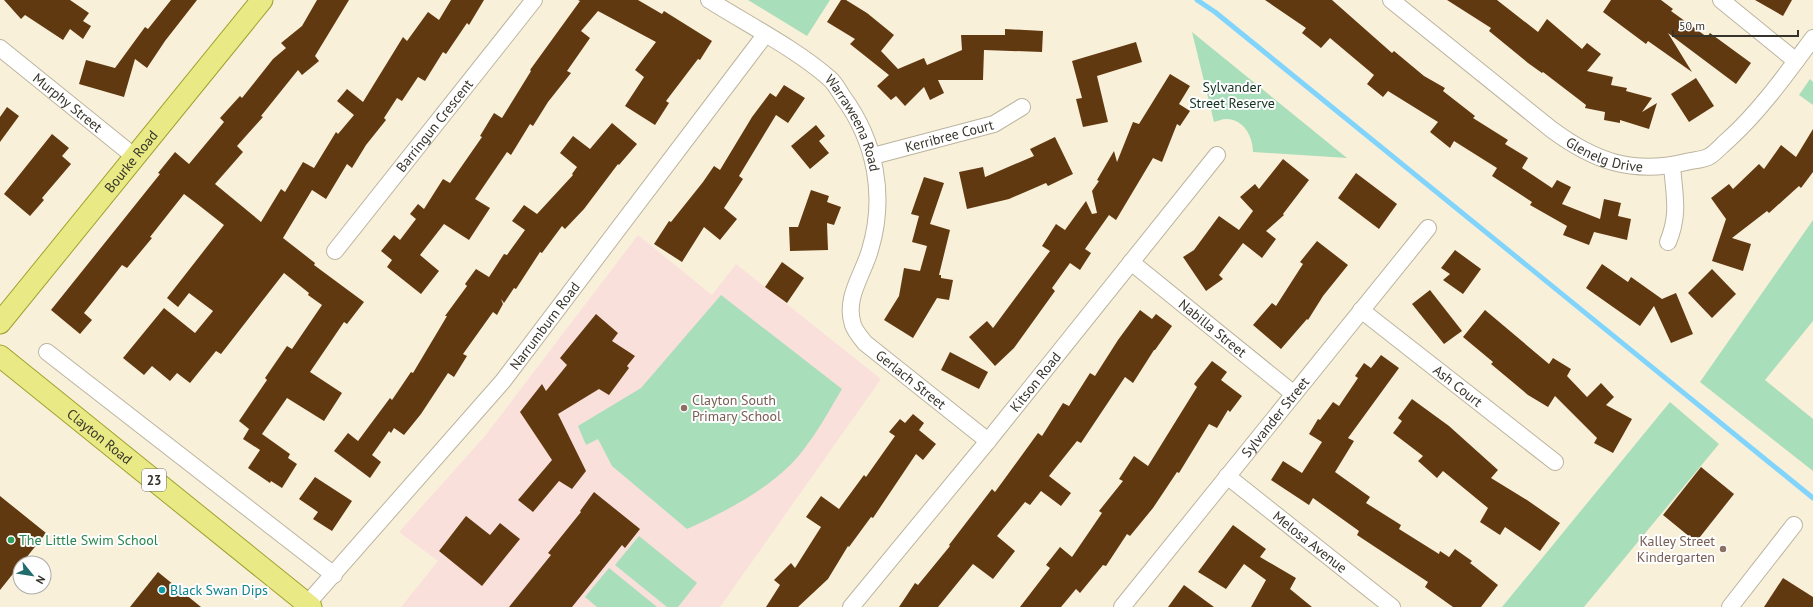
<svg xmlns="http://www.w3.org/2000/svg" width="1813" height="607" font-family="'PT Sans',sans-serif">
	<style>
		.education { fill: #fae0db }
		.green { fill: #a9debb }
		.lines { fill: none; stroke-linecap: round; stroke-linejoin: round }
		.stream { stroke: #81d4fb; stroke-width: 5 }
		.building { fill: #613911 }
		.minor-casing { stroke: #bcb49e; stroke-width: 18 }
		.major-casing { stroke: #a1a130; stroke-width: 23 }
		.minor { stroke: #fff; stroke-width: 16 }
		.major { stroke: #e9ea85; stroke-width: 21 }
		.education-dot { fill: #8d6e63; stroke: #fefefe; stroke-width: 1.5 }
		.leisure-dot { fill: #2e9e5b; stroke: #fefefe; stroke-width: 1.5 }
		.culture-dot { fill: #0f9aa8; stroke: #fefefe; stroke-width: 1.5 }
		.labels { text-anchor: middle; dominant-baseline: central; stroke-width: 4; stroke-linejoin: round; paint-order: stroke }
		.shield { fill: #fefefe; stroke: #72706a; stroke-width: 1 }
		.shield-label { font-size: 13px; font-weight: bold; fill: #36332a }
		.park-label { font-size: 14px; fill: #143421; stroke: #fefefe }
		.street-label { font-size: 14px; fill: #36332a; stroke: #fefefe }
		.education-label { font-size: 14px; fill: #785e54; stroke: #fefefe; text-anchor: start }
		.leisure-label { font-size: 14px; fill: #27864d; stroke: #fefefe; text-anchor: start }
		.culture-label { font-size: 14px; fill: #0d838f; stroke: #fefefe; text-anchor: start }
	</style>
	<rect width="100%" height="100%" fill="#f9f0da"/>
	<!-- education -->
	<path class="education" d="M638 235 712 295 736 264 881 379 720 607H401L438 561 399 532 485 436Z"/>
	<!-- green -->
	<g class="green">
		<path d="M748 0H830L807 36Z"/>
		<path d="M1192 32 1347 158 1253 152C1253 137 1244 119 1226 119 1222 119 1218 121 1214 122Z"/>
		<path d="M1810 79 1813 82V105L1799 95Z"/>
		<path d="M1813 220V321L1765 380 1813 419V471L1700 382Z"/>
		<path d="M721 295 842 389C826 416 809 448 786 469 758 495 722 513 687 529L612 466 598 439 586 445 578 426 641 388Z"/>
		<path d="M1670 402 1719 444 1584 607H1502Z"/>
		<path d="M639 536 697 583 678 607H667L615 565Z"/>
		<path d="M609 568 657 607H597L585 597Z"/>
	</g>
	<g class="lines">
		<!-- stream -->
		<path class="stream" d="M1197 0 1215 12 1813 498"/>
	</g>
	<!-- building -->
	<g class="building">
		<path d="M4 0H70L89 13 83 21 91 26 83 39 70 29 63 40 25 15 21 19Z"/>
		<path d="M171 0H197L165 41 147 68 135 59 124 97 79 84 86 60 115 68 145 27 148 29Z"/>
		<path d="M317 0H349L315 56 319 61 302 75 298 70 261 116 263 117 237 146 243 152 215 184 261 222 281 189 285 192 303 162 314 168 336 132 338 134 354 115 337 101 347 89 363 102 403 37 407 41 428 12 439 20 451 0H484L469 25 467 23 446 54 443 52 425 81 418 77 402 101 397 98 384 118 386 120 366 145 352 168 347 164 326 199 312 190 283 238 315 263 314 265 364 302 347 324 344 322 310 372 342 393 324 421 287 398 262 434 290 454 288 458 297 464 282 488 271 481 270 483 248 468 260 450 243 439 249 429 239 421 267 380 265 378 287 346 292 349 322 305 308 295 309 293 284 273 221 354 216 351 190 383 177 373 170 381 152 366 144 375 123 358 164 308 195 333 213 311 189 293 178 307 167 298 224 225 196 203 184 194 150 237 152 238 127 268 122 265 84 313 92 320 80 334 51 310 160 174 158 173 175 152 189 164 224 122 220 118 240 96 242 98 273 59 286 48 281 43 302 26Z"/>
		<path d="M578 0H638L662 14 664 11 712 41 700 60 698 59 666 101 669 103 655 125 625 106 644 77 635 70 656 42 598 11 581 31 590 38 567 71 571 73 548 102 533 126 530 124 511 155 507 152 475 199 490 208 469 240 444 224 420 255 439 271 421 294 387 267 392 260 381 251 394 235 400 240 416 219 410 214 418 204 424 209 443 179 450 183 482 137 480 136 494 113 502 118 531 71 530 70 580 1Z"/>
		<path d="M841 0H846L867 13 894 35 881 51 898 69 924 58 927 65 962 50 961 35H1005V29L1043 31 1042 52 984 50 983 80H938L944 93 930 100 924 87 905 106 896 96 891 100 877 86 889 75 850 44 855 39 827 22Z"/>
		<path d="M1265 0H1332L1392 53 1394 51 1424 76 1445 88 1443 91 1475 116 1473 118 1508 140 1505 144 1528 158 1522 168 1552 188 1557 180 1571 187 1562 204 1600 219 1604 199 1621 203 1618 216 1631 219 1627 240 1594 232 1589 245 1563 235 1567 226 1530 205 1532 202 1492 176 1497 168 1454 141 1450 148 1430 132 1438 122 1388 91 1383 97 1367 84 1374 75 1330 38 1321 48 1302 33 1306 28Z"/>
		<path d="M1447 0H1497L1538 32 1547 19 1582 49 1587 43 1601 54 1587 71 1613 77 1611 85 1627 88 1626 91 1652 98 1642 112 1657 103 1649 129 1620 120V123L1604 120 1605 112 1585 108 1586 105 1543 72 1542 73 1528 63 1489 31 1491 28Z"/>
		<path d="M1611 0H1661L1673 9 1671 11 1707 37 1710 33 1751 63 1736 84 1668 33 1692 72 1648 41 1646 44 1603 12Z"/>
		<path d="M1755 0H1792L1783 16Z"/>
		<path d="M1136 42 1142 62 1097 76 1108 122 1083 127 1076 99 1082 98 1072 61Z"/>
		<path d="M1170 74 1190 86 1179 104 1190 111 1180 126 1177 124 1162 162 1153 158 1116 220 1109 215 1085 249 1091 253 1080 270 1070 263 1052 288 1055 291 1014 348 995 366 969 337 987 321 993 328 1050 251 1042 246 1056 224 1065 230 1086 201 1092 214 1097 213 1092 191 1099 181 1097 180 1114 151 1117 162 1133 122 1139 124Z"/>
		<path d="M1696 78 1714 106 1689 122 1671 94Z"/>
		<path d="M784 85 805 98 788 123 776 115 739 176 743 179 724 208 737 219 720 240 704 227 682 262 654 244 669 221 671 222 703 182 714 166 720 170 752 117 770 93 776 97Z"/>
		<path d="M7 107 19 116 0 142V117Z"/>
		<path d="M612 123 637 144 619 165 618 164 584 209 565 229 562 226 542 253 540 252 516 289 514 288 504 303 501 299 503 304 497 315 493 312 463 354 467 356 454 377 448 373 421 414 404 435 394 428 391 433 389 431 372 455 381 462 370 478 334 451 348 433 358 441 390 398 392 400 411 372 413 373 447 316H445L467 286 465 284 476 269 489 277 504 254 507 255 525 230 512 221 524 205 537 214 573 175 572 174 577 167 560 153 573 136 590 149Z"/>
		<path d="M816 125 825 136 819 141 829 153 810 169 791 146Z"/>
		<path d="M1813 129V172L1801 188 1799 186 1769 213 1767 211 1732 238 1751 244 1743 271 1712 261 1726 219 1711 198 1729 184 1733 189 1759 164 1764 169 1781 145 1796 157Z"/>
		<path d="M52 134 69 148 62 156 71 164 42 198 44 200 30 216 4 194Z"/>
		<path d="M1055 137 1073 174 1048 186 1046 183 1009 199 967 209 959 172 983 167 985 177 1034 156 1030 149Z"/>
		<path d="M1283 159 1309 180 1283 214 1284 215 1266 231 1276 239 1262 258 1243 243 1219 275 1223 279 1206 291 1183 257 1194 250 1219 216 1239 230 1253 211 1240 197 1255 184 1259 189Z"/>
		<path d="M1356 173 1397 204 1379 229 1338 198Z"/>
		<path d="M924 177 944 183 930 224 950 230 939 275H941V278L953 280 949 300 937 298 913 338 884 320 899 296 904 268 920 271 927 246 912 242 919 216 911 214Z"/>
		<path d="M811 190 829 196 827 202 841 207 834 225 827 223 828 250 790 251 789 227H798Z"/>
		<path d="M1317 241 1348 265 1323 296 1308 320 1307 319 1281 349 1253 325 1272 303 1276 306 1303 264 1300 262Z"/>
		<path d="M1455 250 1481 269 1463 294 1443 280 1450 274 1441 268Z"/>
		<path d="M782 262 804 278 787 303 765 287Z"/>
		<path d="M1602 264 1628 282 1631 277 1662 299 1676 293 1693 334 1671 343 1654 306 1640 326 1586 288Z"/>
		<path d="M1712 269 1736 294 1712 318 1688 293Z"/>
		<path d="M1430 290 1462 331 1444 344 1412 304Z"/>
		<path d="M1140 310 1152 319 1156 314 1172 326 1155 350H1154L1133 383 1125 377 1081 443 1077 441 1049 476 1071 493 1061 506 1041 491 1030 505 1025 502 997 536 1015 551 993 579 973 564 938 607H899L915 583 918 585 950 546 949 545 992 489 995 492 1038 433 1042 436 1063 403 1069 406 1090 373 1095 376 1118 340Z"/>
		<path d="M1485 310 1549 364 1553 358 1571 369 1567 376 1587 397 1601 383 1614 397 1606 405 1632 419 1613 453 1594 443 1597 438 1555 396 1548 407 1528 395 1491 364 1493 362 1463 337Z"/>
		<path d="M596 314 618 333 612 341 635 356 627 366 629 368 609 395 599 389 558 414 586 471 572 489 559 481 533 512 518 500 552 460 520 412 542 384 546 391 567 365 560 358Z"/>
		<path d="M950 352 988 372 979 389 941 370Z"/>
		<path d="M1381 355 1399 368 1348 438 1354 441 1335 472 1370 497 1366 503 1401 525 1399 529 1439 554 1440 551 1449 557 1455 549 1472 561 1470 563 1498 585 1481 607H1453L1425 587 1428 582 1357 535 1359 531 1313 498 1309 505 1271 480 1283 461 1302 473 1322 442 1309 434 1318 419 1320 420 1333 402 1339 406 1358 378 1355 376 1364 363 1371 368Z"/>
		<path d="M1212 361 1227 372 1221 380 1242 396 1230 412 1228 410 1217 428 1209 424 1179 473 1177 472 1153 508 1130 536 1127 534 1106 566 1103 565 1080 593 1076 589 1061 607H1020L1050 568 1046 565 1060 547 1072 557 1102 513 1099 511 1123 481 1119 479 1134 456 1148 466 1197 387 1194 384Z"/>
		<path d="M1412 399 1449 426 1498 470 1491 478 1527 500 1560 523 1540 551 1505 527 1500 535 1480 522 1488 508 1443 471 1437 478 1418 461 1423 456 1393 433 1402 421 1398 418Z"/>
		<path d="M913 414 924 423 919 430 936 444 923 460 916 454 873 518 871 517 849 547 848 546 828 579 798 607H766L780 585 774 580 791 563 795 568 821 527 806 517 821 496 839 509 864 475 866 477 895 436 889 432 900 419 905 423Z"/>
		<path d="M1701 467 1734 494 1696 542 1663 515Z"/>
		<path d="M315 477 352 501 332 531 313 519 318 512 299 499Z"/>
		<path d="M594 492 640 529 625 548 622 545 572 607H509L551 555 548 553 581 512 580 511Z"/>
		<path d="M0 496 46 533 22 563H20V565L0 590Z"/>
		<path d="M466 516 490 535 500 523 520 539 482 586 439 551Z"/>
		<path d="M1233 525 1266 549 1260 557 1296 578 1290 589 1312 607H1251L1266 580 1244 564 1226 589 1198 572Z"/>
		<path d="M158 572 201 607H130Z"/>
		<path d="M1783 578 1813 597V607H1764Z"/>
		<path d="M1184 585 1214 607H1168Z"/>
	</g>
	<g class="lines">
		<!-- minor casing -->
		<g class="minor-casing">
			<g id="minor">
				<path id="s1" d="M709 0C747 24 796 49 829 78 835 83 839 91 843 97 876 142 886 197 870 250 863 275 844 298 853 325 855 331 861 338 865 343L988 441"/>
				<path id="s2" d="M1391 0 1551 129C1594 161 1632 175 1686 162 1693 160 1704 160 1710 156 1716 152 1722 145 1728 140 1761 110 1787 73 1813 38"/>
				<path d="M1721 0 1796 61"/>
				<path id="s3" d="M0 48 135 157"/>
				<path id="s4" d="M873 156 994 124 1022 107"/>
				<path d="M1668 242C1680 213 1674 195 1672 165"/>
				<path id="s5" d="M335 251 534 0"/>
				<path id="s6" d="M1131 262 1294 394"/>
				<path id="s7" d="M1361 310 1555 462"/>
				<path d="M47 352 334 575"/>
				<path id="s8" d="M1227 476 1392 607"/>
				<path id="s9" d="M307 604 503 381 765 35"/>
				<path id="s10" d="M851 607 988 441 1217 155"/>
				<path id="s11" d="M1122 607 1428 228"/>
				<path d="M1730 607 1794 525"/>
			</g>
		</g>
		<!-- major casing -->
		<g class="major-casing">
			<g id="major">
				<path id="s12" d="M0 323 262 0"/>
				<path id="s13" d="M0 356 311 607"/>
			</g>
		</g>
		<!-- minor -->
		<use href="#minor" class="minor"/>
		<!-- major -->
		<use href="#major" class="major"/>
	</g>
	<!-- markers -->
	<g class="education-dot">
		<circle cx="684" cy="408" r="4"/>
		<circle cx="1723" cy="549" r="4"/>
	</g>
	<circle class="leisure-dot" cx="11" cy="540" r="4"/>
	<circle class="culture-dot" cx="162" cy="590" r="4"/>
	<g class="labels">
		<!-- shield labels -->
		<rect class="shield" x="142" y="469" width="24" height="22" rx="3"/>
		<g class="shield-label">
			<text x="154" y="480">23</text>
		</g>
		<!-- park labels -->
		<g class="park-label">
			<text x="1232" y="87">Sylvander<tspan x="1232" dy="16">Street Reserve</tspan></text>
		</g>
		<!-- street labels -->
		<g class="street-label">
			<text stroke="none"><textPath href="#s3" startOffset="87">Murphy Street</textPath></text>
			<text stroke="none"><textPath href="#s1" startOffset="195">Warraweena Road</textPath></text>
			<text stroke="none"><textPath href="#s5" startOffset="160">Barringun Crescent</textPath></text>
			<text stroke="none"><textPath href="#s4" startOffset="79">Kerribree Court</textPath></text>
			<text stroke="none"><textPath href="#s2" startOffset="266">Glenelg Drive</textPath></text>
			<text stroke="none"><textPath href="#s12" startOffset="208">Bourke Road</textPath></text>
			<text stroke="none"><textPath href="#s9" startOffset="366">Narrumburn Road</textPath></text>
			<text stroke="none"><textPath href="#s6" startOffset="105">Nabilla Street</textPath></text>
			<text stroke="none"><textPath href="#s1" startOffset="487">Gerlach Street</textPath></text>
			<text stroke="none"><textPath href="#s10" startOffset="291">Kitson Road</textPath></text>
			<text stroke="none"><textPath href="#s7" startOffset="123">Ash Court</textPath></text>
			<text stroke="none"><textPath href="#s11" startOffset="244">Sylvander Street</textPath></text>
			<text stroke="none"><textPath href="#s13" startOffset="128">Clayton Road</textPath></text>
			<text stroke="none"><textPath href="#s8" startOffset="106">Melosa Avenue</textPath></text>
		</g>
		<!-- education labels -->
		<g class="education-label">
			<text x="692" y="400">Clayton South<tspan x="692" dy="16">Primary School</tspan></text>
			<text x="1715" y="541" text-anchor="end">Kalley Street<tspan x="1715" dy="16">Kindergarten</tspan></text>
		</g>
		<!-- leisure labels -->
		<g class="leisure-label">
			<text x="19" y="540">The Little Swim School</text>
		</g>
		<!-- culture labels -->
		<g class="culture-label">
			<text x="170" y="590">Black Swan Dips</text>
		</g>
	</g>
	<!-- north arrow -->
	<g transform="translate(32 575) rotate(120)"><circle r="19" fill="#fefefe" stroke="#aeada9"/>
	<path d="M0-3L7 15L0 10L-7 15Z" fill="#216d6d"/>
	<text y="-6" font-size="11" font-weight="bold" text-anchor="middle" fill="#36332a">N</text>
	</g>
	<!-- scale -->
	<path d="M1673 30v6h125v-6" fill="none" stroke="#36332a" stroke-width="2"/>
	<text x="1679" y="30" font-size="12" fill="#36332a" stroke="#fefefe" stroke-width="3" paint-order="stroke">50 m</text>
</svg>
